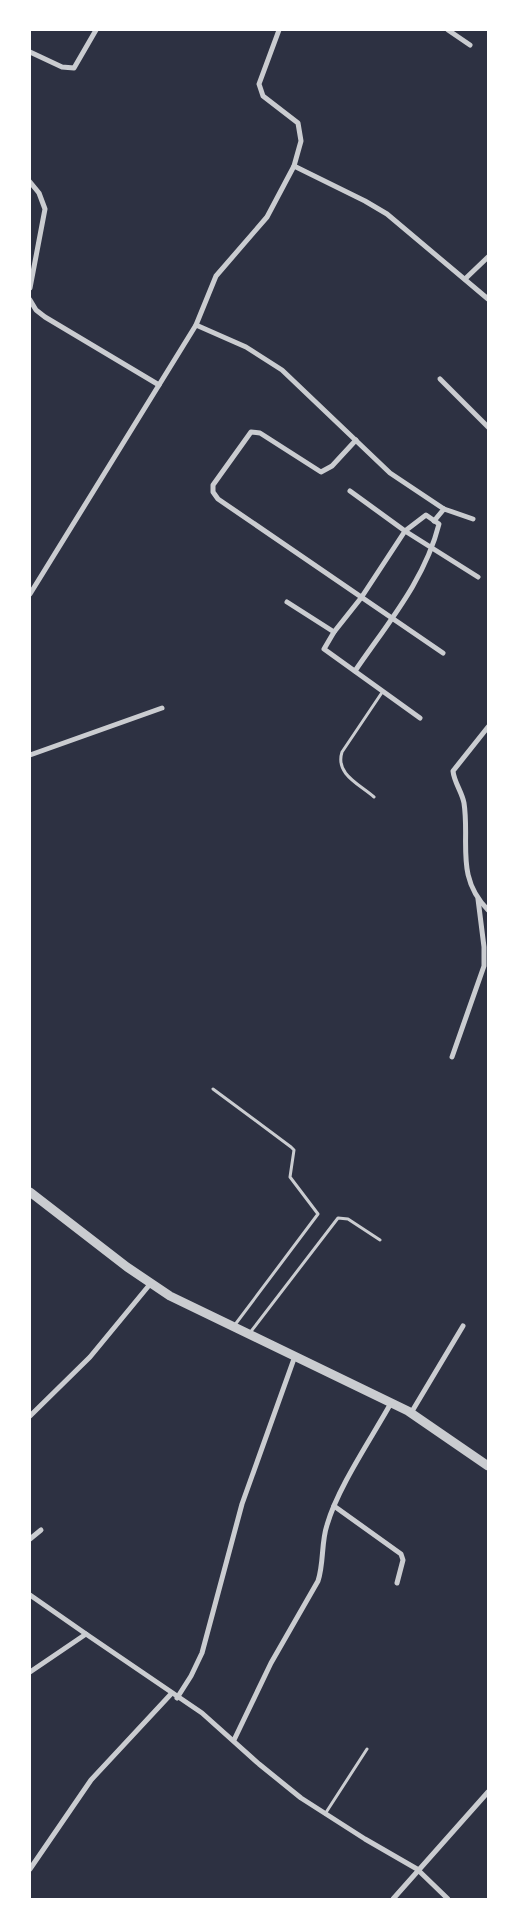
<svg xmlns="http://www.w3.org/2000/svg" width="518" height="1929" font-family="Karla,sans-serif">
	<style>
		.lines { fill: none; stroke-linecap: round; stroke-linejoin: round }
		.service { stroke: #caccd0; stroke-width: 3 }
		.minor { stroke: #caccd0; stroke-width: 5 }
		.tertiary { stroke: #caccd0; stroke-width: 9 }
	</style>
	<rect width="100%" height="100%" fill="#2d3142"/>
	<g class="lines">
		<!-- service -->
		<g class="service">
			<path d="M374 797C359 784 335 774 342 752L383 691"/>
			<path d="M213 1089 291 1147 294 1150 290 1177 318 1214 234 1326"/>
			<path d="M249 1334 338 1218 348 1219 380 1240"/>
			<path d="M325 1814 367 1749"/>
		</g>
		<!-- minor -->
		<g class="minor">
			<path d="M448 30 470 45"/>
			<path d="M30 52 62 67 74 68 96 30"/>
			<path d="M294 166 365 201 387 214 488 299"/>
			<path d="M30 182 39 193 45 209 30 288"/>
			<path d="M465 279 488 257"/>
			<path d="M30 300 36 310 45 317 159 385"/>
			<path d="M196 325 246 347 282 370 390 473 444 509 473 519"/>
			<path d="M440 379 488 427"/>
			<path d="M356 440 332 466 321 472 260 433 251 432 213 485V492L218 499 443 653"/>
			<path d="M350 491 405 531 361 598 334 632 324 649 420 718"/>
			<path d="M434 521 444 509"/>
			<path d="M30 594 196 325 216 276 267 217 294 166 301 141 298 123 263 96 259 84 279 30"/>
			<path d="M287 602 334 632"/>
			<path d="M355 671C387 624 425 580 439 524L426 515 405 531 478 577"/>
			<path d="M488 727 453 771C454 782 462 792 464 803 470 842 455 877 488 910"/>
			<path d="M30 755 162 708"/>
			<path d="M452 1057 484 966V947L478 899"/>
			<path d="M411 1413 463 1326"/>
			<path d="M30 1416 90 1357 151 1283"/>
			<path d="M334 1506 401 1554 403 1560 397 1583"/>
			<path d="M30 1539 41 1530"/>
			<path d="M30 1595 86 1634"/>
			<path d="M30 1672 86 1634 202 1713 259 1764 301 1798 365 1839 417 1869 448 1899"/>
			<path d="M177 1698 191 1676 202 1653 242 1504 295 1356"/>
			<path d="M234 1740 271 1663 318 1581C324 1563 321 1543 327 1525 338 1487 371 1439 391 1403"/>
			<path d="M30 1869 91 1780 171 1694"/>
			<path d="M393 1899 488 1792"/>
		</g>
		<!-- tertiary -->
		<path class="tertiary" d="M30 1192 127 1267 170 1296 408 1411 488 1466"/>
	</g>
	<!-- border -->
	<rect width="518" height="1929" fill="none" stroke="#ffffff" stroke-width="62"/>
</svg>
